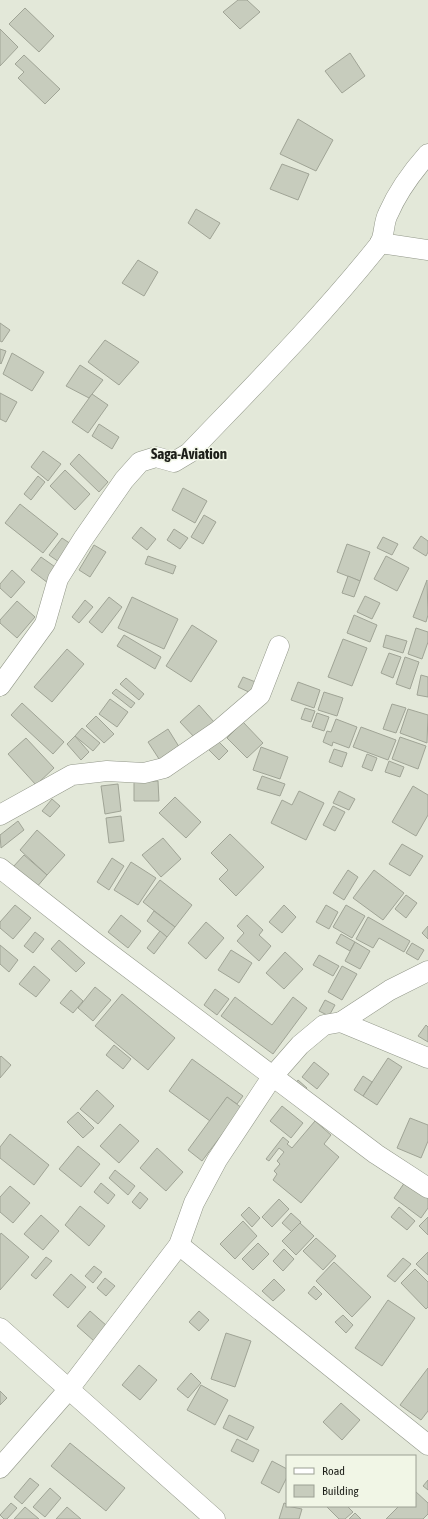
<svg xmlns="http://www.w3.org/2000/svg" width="428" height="1519" font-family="'Asap Condensed',sans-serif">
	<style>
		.building { fill: #c7ccbd; stroke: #a0a496 }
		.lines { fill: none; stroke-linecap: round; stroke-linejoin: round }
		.minor-casing { stroke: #929789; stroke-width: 21 }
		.minor { stroke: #fff; stroke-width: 20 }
		.labels { text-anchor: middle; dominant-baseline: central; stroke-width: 3; stroke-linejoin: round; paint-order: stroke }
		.district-label { font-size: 15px; font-weight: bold; fill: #1d1f19; stroke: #f1f6e6 }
	</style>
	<rect width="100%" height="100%" fill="#e3e8d9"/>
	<!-- building -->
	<g class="building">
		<path d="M238 0H247L260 12 240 29 223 12Z"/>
		<path d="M25 8 54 36 39 52 9 24Z"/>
		<path d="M0 29 18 47 0 66Z"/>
		<path d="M350 53 365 76 342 93 325 71Z"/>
		<path d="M24 55 60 89 45 104 18 78 24 72 15 64Z"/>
		<path d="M298 119 333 140 316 171 280 154Z"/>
		<path d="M282 164 309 174 298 200 270 189Z"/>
		<path d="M196 209 220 223 210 239 188 223Z"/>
		<path d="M138 260 158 272 144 296 122 283Z"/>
		<path d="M0 323 10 330 2 342 0 341Z"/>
		<path d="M105 340 139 362 119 385 88 362Z"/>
		<path d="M0 349 6 351 1 364 0 363Z"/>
		<path d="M12 353 44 372 32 391 3 374Z"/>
		<path d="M80 365 103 380 89 398 66 386Z"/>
		<path d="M0 393 17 402 6 422 0 419Z"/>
		<path d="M92 394 108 405 88 433 72 422Z"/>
		<path d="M99 424 119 437 112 449 92 436Z"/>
		<path d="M43 451 61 464 48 481 31 467Z"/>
		<path d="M79 454 108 482 99 492 70 464Z"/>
		<path d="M65 470 90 494 75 510 50 486Z"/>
		<path d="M38 476 45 482 31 500 24 494Z"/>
		<path d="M183 488 207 501 195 523 172 510Z"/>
		<path d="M20 504 58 534 43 553 5 523Z"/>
		<path d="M204 515 216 522 203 544 191 537Z"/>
		<path d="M141 527 156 539 147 550 132 538Z"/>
		<path d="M174 529 188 538 180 549 167 540Z"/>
		<path d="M421 536 428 541V552L426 556 413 548Z"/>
		<path d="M383 537 398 544 392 555 377 548Z"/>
		<path d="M62 538 74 546 62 564 49 555Z"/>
		<path d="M347 544 370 552 360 581 337 572Z"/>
		<path d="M94 545 106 552 90 577 79 570Z"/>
		<path d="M148 556 176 566 173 574 145 564Z"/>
		<path d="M386 556 409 568 397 591 374 579Z"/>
		<path d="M41 557 58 569 48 583 31 570Z"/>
		<path d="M12 570 25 582 11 598 0 588V584Z"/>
		<path d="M348 576 360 581 354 597 342 593Z"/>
		<path d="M427 580 428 615 426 622 413 617Z"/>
		<path d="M365 596 380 603 372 619 357 612Z"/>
		<path d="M109 597 122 607 102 633 89 622Z"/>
		<path d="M132 597 178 619 164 649 118 628Z"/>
		<path d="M85 600 93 607 79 623 72 617Z"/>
		<path d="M17 601 35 617 17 638 0 623V620Z"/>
		<path d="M354 615 377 625 370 642 347 633Z"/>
		<path d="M192 625 217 641 191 682 166 666Z"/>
		<path d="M416 628 428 632V642L422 659 408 654Z"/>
		<path d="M124 635 161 657 155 669 117 646Z"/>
		<path d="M386 635 407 641 403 653 383 647Z"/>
		<path d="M343 639 367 648 352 686 328 677Z"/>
		<path d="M67 649 84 664 52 702 34 687Z"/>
		<path d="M389 653 401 657 393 678 381 673Z"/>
		<path d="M405 657 419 662 410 689 396 684Z"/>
		<path d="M421 675 428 677V697L417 695Z"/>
		<path d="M243 677 258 683 253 694 238 687Z"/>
		<path d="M126 678 144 694 139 700 120 684Z"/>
		<path d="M298 682 320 690 314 708 291 700Z"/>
		<path d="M116 689 135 703 131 708 112 693Z"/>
		<path d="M324 692 343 698 337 716 318 710Z"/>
		<path d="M110 699 128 712 117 727 99 714Z"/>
		<path d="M22 703 64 742 53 754 11 715Z"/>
		<path d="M392 704 406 708 396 733 383 729Z"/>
		<path d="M199 705 214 722 196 739 180 722Z"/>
		<path d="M305 708 315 711 311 722 301 719Z"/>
		<path d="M408 709 428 715 427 743 400 733Z"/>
		<path d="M317 713 329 717 324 731 312 727Z"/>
		<path d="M96 716 114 734 104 743 86 726Z"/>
		<path d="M336 719 357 727 349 748 333 742 332 746 323 742 327 731 331 732Z"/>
		<path d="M243 722 263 743 247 758 227 738Z"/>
		<path d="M361 727 396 740 388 760 353 747Z"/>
		<path d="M82 728 100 743 93 751 75 736Z"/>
		<path d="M168 729 181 750 161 762 148 742Z"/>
		<path d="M75 736 89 752 81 760 67 744Z"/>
		<path d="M400 737 426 746 418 769 392 759Z"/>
		<path d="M26 738 54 768 36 785 8 754Z"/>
		<path d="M216 739 228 751 219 760 207 748Z"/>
		<path d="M261 747 288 757 280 779 253 770Z"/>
		<path d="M334 749 347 753 342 767 329 762Z"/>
		<path d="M367 754 377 758 372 771 362 767Z"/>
		<path d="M389 761 404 767 400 777 385 772Z"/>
		<path d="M262 776 285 784 280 796 257 789Z"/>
		<path d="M158 781 159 801H134V782Z"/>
		<path d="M118 784 121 811 105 814 101 786Z"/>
		<path d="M413 786 428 795V815L416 836 392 822Z"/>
		<path d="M299 791 324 803 306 840 271 823 282 800 292 805Z"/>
		<path d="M339 791 355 799 349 810 333 803Z"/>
		<path d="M175 797 201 822 186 838 159 813Z"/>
		<path d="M52 799 60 806 50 817 42 811Z"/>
		<path d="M333 806 345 812 335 831 323 825Z"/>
		<path d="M121 816 124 841 109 843 106 818Z"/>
		<path d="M18 821 24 830 1 848 0 835Z"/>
		<path d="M37 830 65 855 47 875 20 850Z"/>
		<path d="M230 834 264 867 236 896 219 879 228 870 211 853Z"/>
		<path d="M163 838 181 859 161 877 142 855Z"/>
		<path d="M402 844 423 856 410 876 389 864Z"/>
		<path d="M24 855 47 875 36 888 13 867Z"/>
		<path d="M112 858 124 866 109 890 97 882Z"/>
		<path d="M131 862 156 878 138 905 114 890Z"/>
		<path d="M348 870 358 877 344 900 333 893Z"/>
		<path d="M374 870 404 893 383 920 353 898Z"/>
		<path d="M160 880 192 905 175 927 143 902Z"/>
		<path d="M406 895 417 903 406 918 395 909Z"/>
		<path d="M15 905 31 918 13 939 0 928V922Z"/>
		<path d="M284 905 296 917 282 933 269 922Z"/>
		<path d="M326 905 338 912 329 929 316 922Z"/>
		<path d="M346 905 365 916 352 938 333 927Z"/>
		<path d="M154 911 175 927 167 937 147 921Z"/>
		<path d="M121 915 141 931 128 948 108 932Z"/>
		<path d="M247 915 263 930 259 935 271 946 259 961 237 941 244 933 237 926Z"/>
		<path d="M368 917 410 941 404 952 379 938 373 948 356 939Z"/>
		<path d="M206 922 224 938 206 959 188 943Z"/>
		<path d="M428 926V939L422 933Z"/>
		<path d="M160 931 167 937 154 954 147 948Z"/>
		<path d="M35 932 44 939 33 953 24 946Z"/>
		<path d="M341 934 355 942 350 951 336 943Z"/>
		<path d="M59 940 85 963 76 972 51 949Z"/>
		<path d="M355 942 370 951 360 969 345 961Z"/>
		<path d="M412 943 424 950 418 960 406 953Z"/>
		<path d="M0 945 18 960 9 972 0 964Z"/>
		<path d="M231 950 252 963 239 983 218 970Z"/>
		<path d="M285 952 303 969 284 989 266 973Z"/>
		<path d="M319 955 339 966 333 976 313 965Z"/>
		<path d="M34 966 50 980 36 997 19 984Z"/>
		<path d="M342 966 357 974 342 1000 328 992Z"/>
		<path d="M95 987 111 1000 93 1021 78 1008Z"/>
		<path d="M215 989 229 999 217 1015 204 1005Z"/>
		<path d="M71 990 83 1001 73 1013 60 1003Z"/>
		<path d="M122 994 175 1038 148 1070 95 1026Z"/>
		<path d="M235 997 272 1025 293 997 307 1008 273 1054 221 1016Z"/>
		<path d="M325 1000 335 1005 329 1016 319 1011Z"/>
		<path d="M426 1025 428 1027V1042L418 1036Z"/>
		<path d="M114 1045 131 1059 123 1069 106 1055Z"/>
		<path d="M1 1056 11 1065 0 1078V1057Z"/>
		<path d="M388 1058 402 1067 377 1105 363 1096Z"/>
		<path d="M192 1059 243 1096 237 1104 227 1097 210 1121 169 1091Z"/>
		<path d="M314 1062 329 1074 317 1089 302 1077Z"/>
		<path d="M363 1076 372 1082 363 1096 354 1090Z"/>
		<path d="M298 1080 307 1088 302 1094 293 1087Z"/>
		<path d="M97 1090 114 1106 98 1124 80 1109Z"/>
		<path d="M227 1097 242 1108 202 1161 188 1150Z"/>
		<path d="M282 1106 303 1123 291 1138 270 1121Z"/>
		<path d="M78 1112 94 1128 83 1138 67 1122Z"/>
		<path d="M410 1118 428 1125V1141L421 1158 397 1148Z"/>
		<path d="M315 1121 331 1135 324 1144 339 1157 301 1203 273 1180 277 1174 274 1171 280 1164 277 1161 284 1152 279 1148 269 1161 266 1159 283 1137 289 1142 287 1144 292 1148Z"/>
		<path d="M120 1124 139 1141 119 1163 100 1146Z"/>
		<path d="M10 1134 49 1165 34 1185 0 1158V1147Z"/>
		<path d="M78 1146 100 1164 81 1187 59 1169Z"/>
		<path d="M157 1148 183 1172 166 1191 140 1168Z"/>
		<path d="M115 1170 135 1186 128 1195 109 1178Z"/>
		<path d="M407 1179 428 1194V1208L421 1218 394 1198Z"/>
		<path d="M101 1183 115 1195 108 1204 94 1192Z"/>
		<path d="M10 1186 30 1203 13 1223 0 1212V1197Z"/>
		<path d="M140 1192 148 1199 140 1209 132 1202Z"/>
		<path d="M279 1199 289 1209 272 1227 262 1217Z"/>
		<path d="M80 1206 105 1226 89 1246 65 1225Z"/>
		<path d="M249 1207 260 1218 252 1227 241 1215Z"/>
		<path d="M399 1207 415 1221 407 1230 391 1217Z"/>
		<path d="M291 1213 301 1222 292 1232 282 1223Z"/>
		<path d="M41 1215 59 1231 43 1250 24 1234Z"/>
		<path d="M428 1217V1235L419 1226Z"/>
		<path d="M243 1221 257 1236 235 1259 220 1244Z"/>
		<path d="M300 1223 314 1236 296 1255 282 1241Z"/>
		<path d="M1 1233 29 1257 0 1290V1235Z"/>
		<path d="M316 1238 336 1256 323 1270 303 1251Z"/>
		<path d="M258 1243 269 1254 253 1270 242 1259Z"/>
		<path d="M284 1249 294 1259 283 1271 273 1261Z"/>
		<path d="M428 1252V1275L416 1264Z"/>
		<path d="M46 1257 52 1261 36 1279 31 1275Z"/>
		<path d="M403 1258 411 1264 395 1282 387 1276Z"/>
		<path d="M334 1262 371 1297 352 1317 316 1281Z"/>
		<path d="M94 1266 102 1272 93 1283 85 1276Z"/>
		<path d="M415 1269 428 1282V1307L426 1309 401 1283Z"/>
		<path d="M71 1274 86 1287 68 1308 53 1295Z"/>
		<path d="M105 1278 115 1286 106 1296 97 1288Z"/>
		<path d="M274 1279 285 1290 273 1301 262 1291Z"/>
		<path d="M314 1286 322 1294 316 1300 308 1293Z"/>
		<path d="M388 1300 415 1318 382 1366 355 1348Z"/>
		<path d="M90 1311 107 1326 94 1341 77 1326Z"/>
		<path d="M199 1311 209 1320 199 1331 189 1322Z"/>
		<path d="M343 1315 353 1325 346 1333 335 1322Z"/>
		<path d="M226 1333 251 1341 235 1387 211 1379Z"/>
		<path d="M139 1365 157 1380 140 1400 122 1385Z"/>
		<path d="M428 1368V1411L421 1420 400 1405Z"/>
		<path d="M191 1373 201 1383 188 1398 177 1389Z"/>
		<path d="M201 1385 228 1400 215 1425 187 1410Z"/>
		<path d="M0 1391 7 1398 0 1405Z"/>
		<path d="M341 1403 360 1420 342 1440 323 1422Z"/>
		<path d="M229 1415 254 1427 247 1440 223 1428Z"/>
		<path d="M237 1439 259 1450 253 1462 231 1451Z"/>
		<path d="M70 1443 125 1488 106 1511 51 1466Z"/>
		<path d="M272 1461 287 1469V1477L279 1493 261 1483Z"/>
		<path d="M30 1478 39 1485 22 1504 14 1497Z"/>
		<path d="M428 1480V1490L423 1486Z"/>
		<path d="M50 1488 61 1498 45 1517 33 1507Z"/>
		<path d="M415 1491 428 1503V1514L423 1519H386L399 1506H415Z"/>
		<path d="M11 1503 17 1508 7 1519H4L0 1515Z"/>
		<path d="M284 1503 287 1504V1506L302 1509 299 1519H279Z"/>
		<path d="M326 1506H347L353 1512 345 1519H339Z"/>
		<path d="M25 1507 39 1519H14Z"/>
		<path d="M67 1507 81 1519H56Z"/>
		<path d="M355 1513 361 1519H349Z"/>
	</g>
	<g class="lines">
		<!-- minor casing -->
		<g class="minor-casing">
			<g id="minor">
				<path d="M380 243 428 250"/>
				<path d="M0 686 45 624 58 579 83 539 124 480 140 462 156 457 174 462 189 453C254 385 320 319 379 245 385 237 383 223 388 214 398 191 412 172 428 154"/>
				<path d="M0 815 72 775 107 771 144 773 164 768 218 731 260 695 279 646"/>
				<path d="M0 868 93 941 376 1154 428 1188"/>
				<path d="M341 1022 428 1058"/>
				<path d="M179 1245 428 1445"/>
				<path d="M0 1328 215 1519"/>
				<path d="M0 1468 69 1389 179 1245 194 1203 217 1160 272 1077 300 1045 324 1025 341 1022 390 990 428 971"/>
			</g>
		</g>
		<!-- minor -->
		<use href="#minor" class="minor"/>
	</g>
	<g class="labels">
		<!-- district labels -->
		<g class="district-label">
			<text x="189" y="453">Saga-Aviation</text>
		</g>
	</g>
	<!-- legend -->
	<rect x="286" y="1455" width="130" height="52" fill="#f1f6e6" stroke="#9ca094"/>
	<rect x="294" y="1468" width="20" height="6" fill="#ffffff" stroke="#9ca094"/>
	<text x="322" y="1475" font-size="12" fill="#1d1f19">Road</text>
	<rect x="294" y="1485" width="20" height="12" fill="#c7ccbd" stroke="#9ca094"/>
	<text x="322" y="1495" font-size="12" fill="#1d1f19">Building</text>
</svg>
